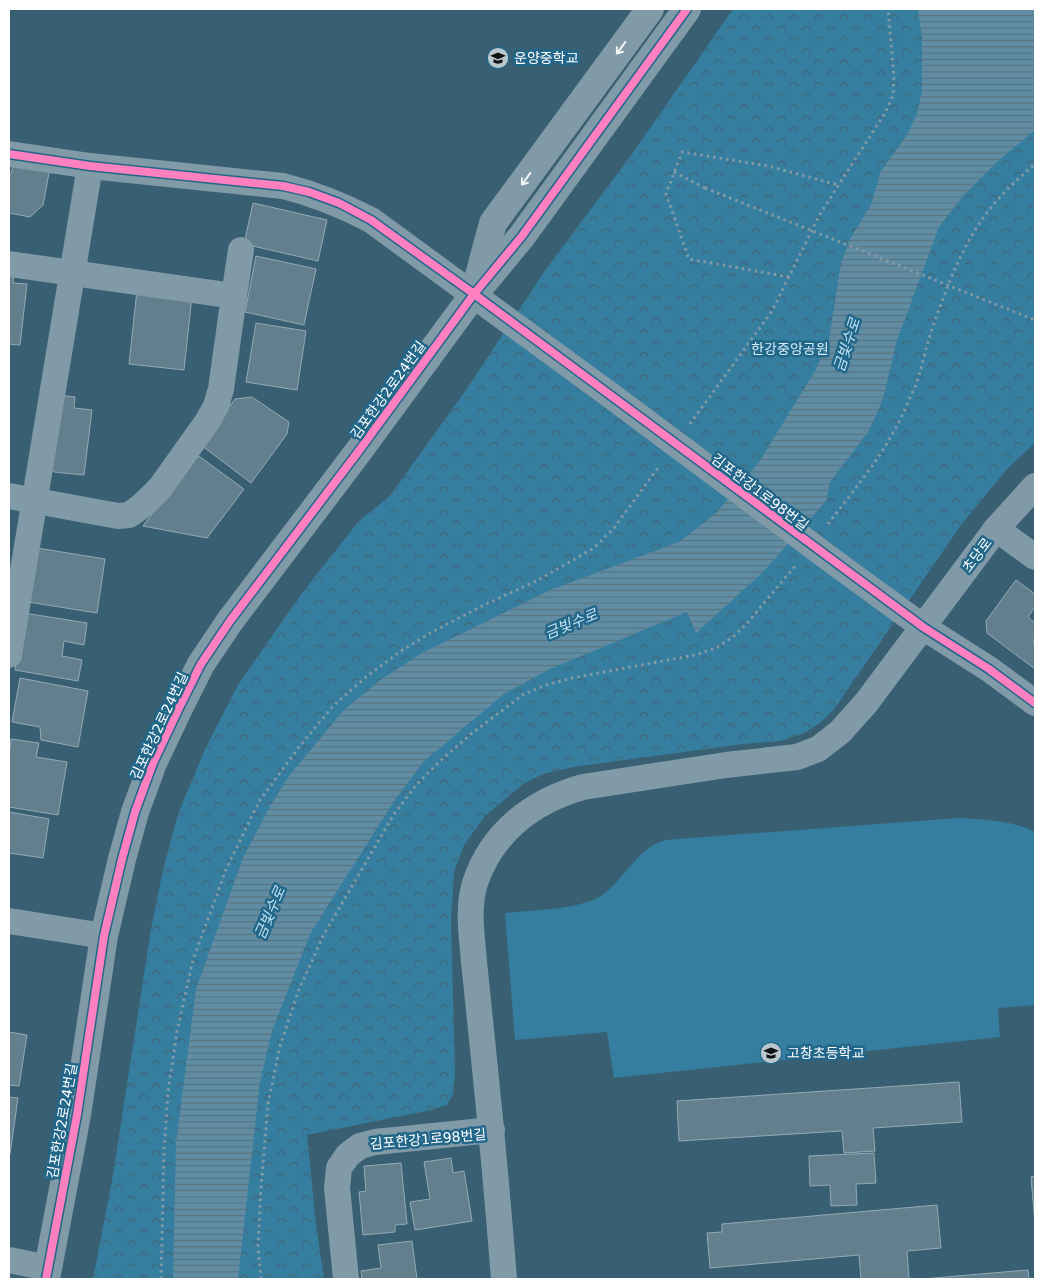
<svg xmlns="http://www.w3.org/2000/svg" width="1044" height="1288" font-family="'DejaVu Sans','Noto Sans KR',sans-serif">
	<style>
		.green { fill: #367e9f }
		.forest { fill: url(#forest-crowns) }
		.water { fill: url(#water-rules) }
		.building { fill: #637f8e; stroke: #94aab5 }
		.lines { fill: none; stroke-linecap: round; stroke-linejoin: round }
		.path { stroke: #809aa7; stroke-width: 3; stroke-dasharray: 2.5 4; stroke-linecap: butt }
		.minor { stroke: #809aa7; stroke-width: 26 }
		.tertiary { stroke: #809aa7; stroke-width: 28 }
		.path-bridge { stroke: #809aa7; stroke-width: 3; stroke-dasharray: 2.5 4; stroke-linecap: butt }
		.minor-bridge { stroke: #809aa7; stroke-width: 26 }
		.cycleway-casing { stroke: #226789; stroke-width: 11 }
		.cycleway { stroke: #ff80c0; stroke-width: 8 }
		.oneway { stroke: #f2f5f6 }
		.labels { text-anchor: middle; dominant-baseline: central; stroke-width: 5; stroke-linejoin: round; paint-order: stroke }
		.poi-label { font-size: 14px; fill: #fff; stroke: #226789; text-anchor: start }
		.park-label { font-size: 14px; fill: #d3ecf8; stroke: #226789 }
		.street-label { font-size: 14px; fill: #fff; stroke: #226789 }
		.water-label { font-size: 15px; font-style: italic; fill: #bde2f2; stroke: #226789 }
	</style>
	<defs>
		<pattern id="forest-crowns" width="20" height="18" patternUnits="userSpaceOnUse" patternTransform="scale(1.25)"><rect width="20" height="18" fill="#367e9f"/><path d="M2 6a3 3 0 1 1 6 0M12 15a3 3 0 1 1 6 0" fill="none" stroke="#416576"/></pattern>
		<pattern id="water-rules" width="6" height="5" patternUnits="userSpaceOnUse" patternTransform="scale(1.25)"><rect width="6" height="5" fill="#608da4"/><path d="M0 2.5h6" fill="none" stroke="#587381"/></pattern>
	</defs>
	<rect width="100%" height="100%" fill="#395f72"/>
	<!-- green -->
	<path class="green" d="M959 818C985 820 1011 820 1035 832V1005L998 1008 1000 1037 614 1078 607 1032 515 1040 505 913C531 910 585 910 605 893 627 875 637 849 665 840Z"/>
	<!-- forest -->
	<path class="forest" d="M733 9H1035V443L1008 468 961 525 835 708 820 723 804 733 781 741 743 744 573 767 543 774 523 784 485 816 464 845 454 872 451 920 455 1073 453 1094 447 1105 431 1110 307 1135 316 1225 324 1279H93L113 1175 151 929 163 870 178 814 206 747 238 685 302 593 359 521 390 496 466 390 544 272 632 154Z"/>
	<!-- water -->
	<path class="water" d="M918 9H1035V130L998 161 963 196 939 227 896 343 885 391 879 409 868 432 830 482 826 501 763 572 696 633 687 612 550 669 504 694 424 761 394 801 310 934 272 1031 260 1082 238 1279H173L176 1143 196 989 243 858 269 808 289 776 343 711 379 681 422 653 550 590 679 542 716 513 759 462 815 371 829 340 841 263 850 239 871 205 881 171 907 135 917 114 922 91V38Z"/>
	<!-- building -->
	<g class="building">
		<path d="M16 152 32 156 49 173 43 205 30 217 9 213V174H11Z"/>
		<path d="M253 203 327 220 318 261 244 244Z"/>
		<path d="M256 256 316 269 304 325 245 312Z"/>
		<path d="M9 264H15L13 283 27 284 20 345 9 344Z"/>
		<path d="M137 290 192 296 184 370 129 364Z"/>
		<path d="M256 323 306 331 297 390 246 382Z"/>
		<path d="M51 394 75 397 74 408 92 410 84 475 54 472 37 453Z"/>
		<path d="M252 397 289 422 287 434 251 483 201 445 235 399Z"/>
		<path d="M196 454 244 489 207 538 143 526Z"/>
		<path d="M31 547 105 559 97 613 22 601Z"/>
		<path d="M1016 580 1035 594V607L1028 617 1035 623 1034 644 1035 645V669L987 633 986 621Z"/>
		<path d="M24 613 87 623 84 645 64 641 62 656 82 660 78 681 15 670Z"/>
		<path d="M20 678 88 691 78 747 41 740 40 727 12 722Z"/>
		<path d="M11 739 39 743 36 757 67 762 58 815 9 807V756Z"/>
		<path d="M9 812 49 819 43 858 9 853Z"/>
		<path d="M9 1032 27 1035 19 1086 9 1085Z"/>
		<path d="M959 1082 962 1122 873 1128 875 1151 844 1153 842 1131 679 1141 677 1101Z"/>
		<path d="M9 1097 18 1098 10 1154H9Z"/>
		<path d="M874 1153 876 1183 856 1184 857 1205 831 1206 830 1185 810 1186 809 1156Z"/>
		<path d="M451 1158 453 1173 464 1171 472 1221 415 1230 410 1202 430 1199 424 1162Z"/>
		<path d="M401 1163 407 1224 395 1225V1232L363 1235 359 1192 366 1191 364 1166Z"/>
		<path d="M1035 1176V1224L1031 1177Z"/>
		<path d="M937 1205 941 1248 907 1251 909 1279H861L859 1255 710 1268 707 1233 722 1232V1224Z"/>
		<path d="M412 1241 417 1279H362L361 1271 381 1268 378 1245Z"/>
		<path d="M1028 1270 1029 1279H922Z"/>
	</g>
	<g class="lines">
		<!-- path -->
		<g class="path">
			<path d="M674 172 705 188"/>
			<path d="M789 277 689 259 666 194 682 152 768 166 838 185"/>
			<path d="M690 424 772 311 820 214 885 113 893 96 894 76 888 9"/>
			<path d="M828 524C849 496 873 468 890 438 900 422 907 404 915 387 922 369 925 350 931 332 946 290 961 245 990 209 1003 192 1019 178 1035 164"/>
			<path d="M161 1279 164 1151 168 1092 177 1031 193 960 227 867 260 800 299 747 333 706 366 677 401 651 430 633 480 607 538 580 594 548 614 528 660 465"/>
			<path d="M261 1279 258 1246 261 1187 268 1104 280 1046 298 992 323 936 394 814 417 784 440 761 471 734 524 694 546 685 572 678 695 655 716 648 733 637 749 621 795 566"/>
		</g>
		<!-- minor -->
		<g class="minor">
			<path d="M9 154 90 166 283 186C315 194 342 205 371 220L610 395"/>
			<path d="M9 264 234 296 221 389 216 406 207 422 160 488 148 500 139 508 129 515 118 516 9 496"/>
			<path d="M234 296 241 250"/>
			<path d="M996 529 1035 557"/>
			<path d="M838 565 923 627 989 669 1035 703"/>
			<path d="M9 655 90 166"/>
			<path d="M9 921 104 936"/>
			<path d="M9 1260 48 1268"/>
			<path d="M346 1279 337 1188 339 1168 348 1155 360 1146 375 1142 492 1130"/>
			<path d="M504 1279C498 1202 491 1126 483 1049 480 1020 477 991 474 962 472 936 467 909 475 883 492 832 533 801 583 787L726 765 797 757 818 749 840 732 866 703 996 529 1035 486"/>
		</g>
		<!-- tertiary -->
		<g class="tertiary">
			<path d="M477 283 493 223 650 9"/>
			<path d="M46 1279 77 1115 104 936 122 859 135 812 153 763 179 708 201 664 230 621 358 452 474 294 522 236 687 9"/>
		</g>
		<!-- path-bridge -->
		<path class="path-bridge" d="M705 188 1035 320"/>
		<!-- minor-bridge -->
		<path class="minor-bridge" d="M610 395 838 565"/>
		<!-- cycleway casing -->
		<g class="cycleway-casing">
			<g id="cycleway">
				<path d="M9 154 90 166 283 186 309 192 339 203 371 220 474 294 923 627 989 669 1035 703"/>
				<path d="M46 1279 77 1115 104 936 122 859 135 812 153 763 179 708 201 664 230 621 358 452 474 294 522 236 687 9"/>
			</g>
		</g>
		<!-- cycleway -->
		<use href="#cycleway" class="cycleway"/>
	</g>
	<!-- one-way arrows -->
	<defs><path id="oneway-shaft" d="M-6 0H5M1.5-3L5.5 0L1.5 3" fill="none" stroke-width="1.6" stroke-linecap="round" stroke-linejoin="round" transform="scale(1.25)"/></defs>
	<g class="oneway">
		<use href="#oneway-shaft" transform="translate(621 48) rotate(126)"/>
		<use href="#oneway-shaft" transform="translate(526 179) rotate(126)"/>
	</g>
	<!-- icons -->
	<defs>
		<g id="school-disc" transform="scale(1.125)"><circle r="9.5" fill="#bac7ce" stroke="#226789"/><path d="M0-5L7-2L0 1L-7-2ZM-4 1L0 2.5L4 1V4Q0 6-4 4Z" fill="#111"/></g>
	</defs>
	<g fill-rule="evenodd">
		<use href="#school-disc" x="498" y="58"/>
		<use href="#school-disc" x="771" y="1053"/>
	</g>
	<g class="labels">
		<!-- poi labels -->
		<g class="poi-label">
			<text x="514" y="58">운양중학교</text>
			<text x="787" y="1053">고창초등학교</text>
		</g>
		<!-- park labels -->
		<g class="park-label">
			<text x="790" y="349">한강중앙공원</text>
		</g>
		<!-- street labels -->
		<g class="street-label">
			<text transform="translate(388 390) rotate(-54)">김포한강2로24번길</text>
			<text transform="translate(760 492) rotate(37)">김포한강1로98번길</text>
			<text transform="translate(977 555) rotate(-53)">초당로</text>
			<text transform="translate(159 726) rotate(-65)">김포한강2로24번길</text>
			<text transform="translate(62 1121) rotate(-80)">김포한강2로24번길</text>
			<text transform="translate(428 1139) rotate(-5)">김포한강1로98번길</text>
		</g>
		<!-- water labels -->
		<g class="water-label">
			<text transform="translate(847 345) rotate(-72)">금빛수로</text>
			<text transform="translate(571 624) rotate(-22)">금빛수로</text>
			<text transform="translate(270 913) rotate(-67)">금빛수로</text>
		</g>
	</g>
	<!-- border -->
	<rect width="1044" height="1288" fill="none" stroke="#ffffff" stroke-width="20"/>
</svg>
